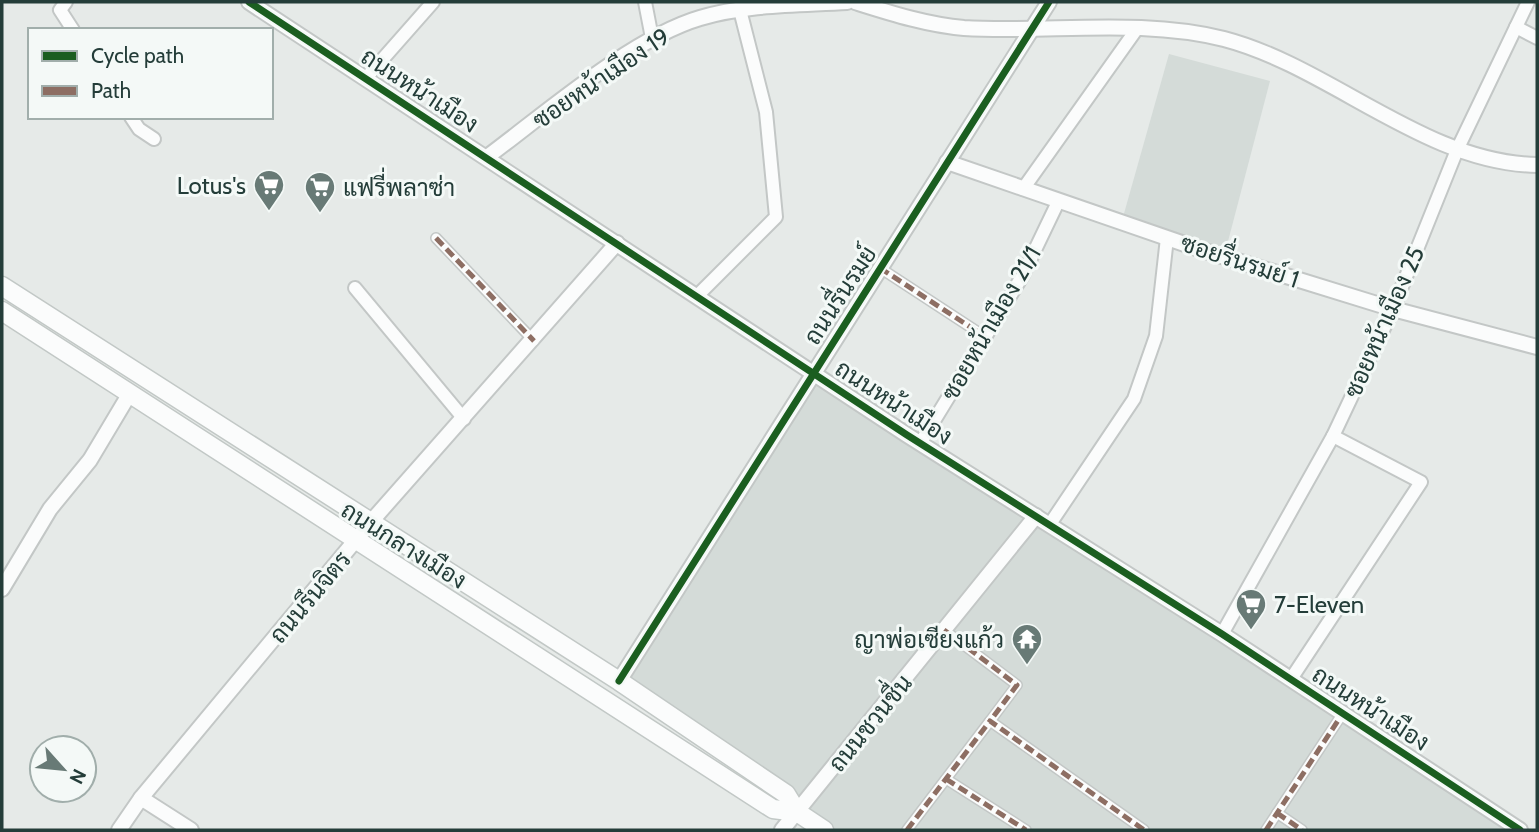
<svg xmlns="http://www.w3.org/2000/svg" width="1539" height="832" font-family="Cabin,Sarabun,sans-serif">
	<style>
		.built { fill: #d4dbd8 }
		.lines { fill: none; stroke-linecap: round; stroke-linejoin: round }
		.pedestrian-casing { stroke: #c3c7c6; stroke-width: 12 }
		.minor-casing { stroke: #c3c7c6; stroke-width: 16 }
		.tertiary-casing { stroke: #c3c7c6; stroke-width: 18 }
		.secondary-casing { stroke: #c2c8c6; stroke-width: 21 }
		.pedestrian { stroke: #fbfcfc; stroke-width: 9 }
		.minor { stroke: #fbfcfc; stroke-width: 12 }
		.tertiary { stroke: #fbfcfc; stroke-width: 14 }
		.secondary { stroke: #fbfcfc; stroke-width: 18 }
		.quiet { stroke: #8d6e63; stroke-width: 5; stroke-dasharray: 10 5; stroke-linecap: butt }
		.cycleway-casing { stroke: #f4f9f7; stroke-width: 11 }
		.cycleway { stroke: #1b5e20; stroke-width: 7 }
		.labels { text-anchor: middle; dominant-baseline: central; stroke-width: 6; stroke-linejoin: round; paint-order: stroke }
		.street-label { font-size: 24px; fill: #243d39; stroke: #f4f9f7 }
		.poi-label { font-size: 24px; fill: #243d39; stroke: #f4f9f7; text-anchor: end }
	</style>
	<rect width="100%" height="100%" fill="#e6eae8"/>
	<!-- built -->
	<g class="built">
		<path d="M1169 54 1270 81 1226 249 1123 217Z"/>
		<path d="M813 372 1520 830H832L801 803 625 677Z"/>
	</g>
	<g class="lines">
		<!-- pedestrian casing -->
		<g class="pedestrian-casing">
			<g id="pedestrian">
				<path d="M436 238 534 341"/>
				<path d="M880 268 984 336"/>
				<path d="M944 630 1017 685 990 721"/>
				<path d="M946 779 1026 830"/>
				<path d="M1277 813 1302 830"/>
				<path d="M907 830 990 721 1144 830"/>
				<path d="M1266 830 1343 713"/>
			</g>
		</g>
		<!-- minor casing -->
		<g class="minor-casing">
			<g id="minor">
				<path d="M66 2 60 10 73 30"/>
				<path d="M645 2 652 38"/>
				<path d="M1516 27 1537 38"/>
				<path d="M366 78 433 2"/>
				<path d="M131 117 139 129 154 139"/>
				<path d="M1023 189 1136 30"/>
				<path d="M355 288 464 419"/>
				<path d="M697 296 776 217 766 112 740 10"/>
				<path d="M921 442 1023 275 1058 202"/>
				<path d="M1050 524 1134 399 1156 336 1167 238"/>
				<path d="M1222 634 1333 436 1393 309 1457 150 1528 2"/>
				<path d="M1291 679 1421 482 1333 436"/>
			</g>
		</g>
		<!-- tertiary casing -->
		<g class="tertiary-casing">
			<g id="tertiary">
				<path d="M249 2 907 435 1222 634 1520 830"/>
				<path d="M855 2C890 13 927 25 964 28 1049 33 1140 18 1224 39 1331 67 1424 163 1537 165"/>
				<path d="M487 157C545 114 632 38 700 18 747 4 798 5 847 2"/>
				<path d="M947 162 1202 250 1393 309 1537 347"/>
				<path d="M2 589 50 509 90 460 130 393"/>
				<path d="M619 681 1049 2"/>
				<path d="M141 798 191 830"/>
				<path d="M119 830 141 798 369 524 617 243"/>
				<path d="M782 830 1036 516"/>
			</g>
		</g>
		<!-- secondary casing -->
		<g class="secondary-casing">
			<g id="secondary">
				<path d="M2 286 619 681 786 794 797 812 824 830"/>
				<path d="M2 311 773 809 797 812"/>
			</g>
		</g>
		<!-- pedestrian -->
		<use href="#pedestrian" class="pedestrian"/>
		<!-- minor -->
		<use href="#minor" class="minor"/>
		<!-- tertiary -->
		<use href="#tertiary" class="tertiary"/>
		<!-- secondary -->
		<use href="#secondary" class="secondary"/>
		<!-- quiet -->
		<g class="quiet">
			<path d="M436 238 534 341"/>
			<path d="M880 268 984 336"/>
			<path d="M944 630 1017 685 990 721"/>
			<path d="M946 779 1026 830"/>
			<path d="M1277 813 1302 830"/>
			<path d="M907 830 990 721 1144 830"/>
			<path d="M1266 830 1343 713"/>
		</g>
		<!-- cycleway casing -->
		<g class="cycleway-casing">
			<g id="cycleway">
				<path d="M249 2 907 435 1222 634 1520 830"/>
				<path d="M619 681 1049 2"/>
			</g>
		</g>
		<!-- cycleway -->
		<use href="#cycleway" class="cycleway"/>
	</g>
	<!-- icons -->
	<defs>
		<g id="supermarket-pin" transform="scale(1.575)"><path d="M0 17L-7.5 6A9.5 9.5 0 1 1 7.5 6Z" fill="#687a76" stroke="#f4f9f7"/><path d="M-6-5.5h2.5l.6 2H6L4.5 2H-2.5L-4.4-4H-6ZM-1.5 3.2a1.3 1.3 0 1 0 .1 0ZM3 3.2a1.3 1.3 0 1 0 .1 0Z" fill="#fff"/></g>
		<g id="temple-pin" transform="scale(1.575)"><path d="M0 17L-7.5 6A9.5 9.5 0 1 1 7.5 6Z" fill="#687a76" stroke="#f4f9f7"/><path d="M0-6L5-2H3V0L6.5 2.5H4V6H1.5V3h-3V6H-4V2.5H-6.5L-3 0V-2H-5Z" fill="#fff"/></g>
	</defs>
	<g fill-rule="evenodd">
		<use href="#supermarket-pin" x="269" y="185"/>
		<use href="#supermarket-pin" x="320" y="187"/>
		<use href="#supermarket-pin" x="1251" y="604"/>
		<use href="#temple-pin" x="1027" y="639"/>
	</g>
	<g class="labels">
		<!-- street labels -->
		<g class="street-label">
			<text transform="translate(601 78) rotate(-34)">ซอยหน้าเมือง 19</text>
			<text transform="translate(420 90) rotate(33)">ถนนหน้าเมือง</text>
			<text transform="translate(1240 261) rotate(18)">ซอยรื่นรมย์ 1</text>
			<text transform="translate(840 295) rotate(-57)">ถนนรื่นรมย์</text>
			<text transform="translate(1384 322) rotate(-66)">ซอยหน้าเมือง 25</text>
			<text transform="translate(991 323) rotate(-60)">ซอยหน้าเมือง 21/1</text>
			<text transform="translate(894 402) rotate(33)">ถนนหน้าเมือง</text>
			<text transform="translate(404 545) rotate(32)">ถนนกลางเมือง</text>
			<text transform="translate(310 597) rotate(-50)">ถนนรึนจิตร</text>
			<text transform="translate(1371 708) rotate(33)">ถนนหน้าเมือง</text>
			<text transform="translate(870 723) rotate(-51)">ถนนชวนชื่น</text>
		</g>
		<!-- poi labels -->
		<g class="poi-label">
			<text x="246" y="185">Lotus's</text>
			<text x="343" y="187" text-anchor="start">แฟรี่พลาซ่า</text>
			<text x="1274" y="604" text-anchor="start">7-Eleven</text>
			<text x="1004" y="639">ญาพ่อเซียงแก้ว</text>
		</g>
	</g>
	<!-- border -->
	<rect width="1539" height="832" fill="none" stroke="#243d39" stroke-width="7"/>
	<!-- legend -->
	<rect x="28" y="28" width="245" height="91" fill="#f4f9f7" stroke="#a1aeab" stroke-width="2"/>
	<rect x="42" y="51" width="35" height="10" fill="#1b5e20" stroke="#a1aeab" stroke-width="2"/>
	<text x="91" y="63" font-size="21" fill="#243d39">Cycle path</text>
	<rect x="42" y="86" width="35" height="10" fill="#8d6e63" stroke="#a1aeab" stroke-width="2"/>
	<text x="91" y="98" font-size="21" fill="#243d39">Path</text>
	<!-- north arrow -->
	<g transform="translate(63 769) rotate(117)"><circle r="33" fill="#f4f9f7" stroke="#a1aeab" stroke-width="2"/>
	<path d="M0-5L12 26L0 18L-12 26Z" fill="#687a76"/>
	<text y="-10" font-size="19" font-weight="bold" text-anchor="middle" fill="#243d39">N</text>
	</g>
</svg>
